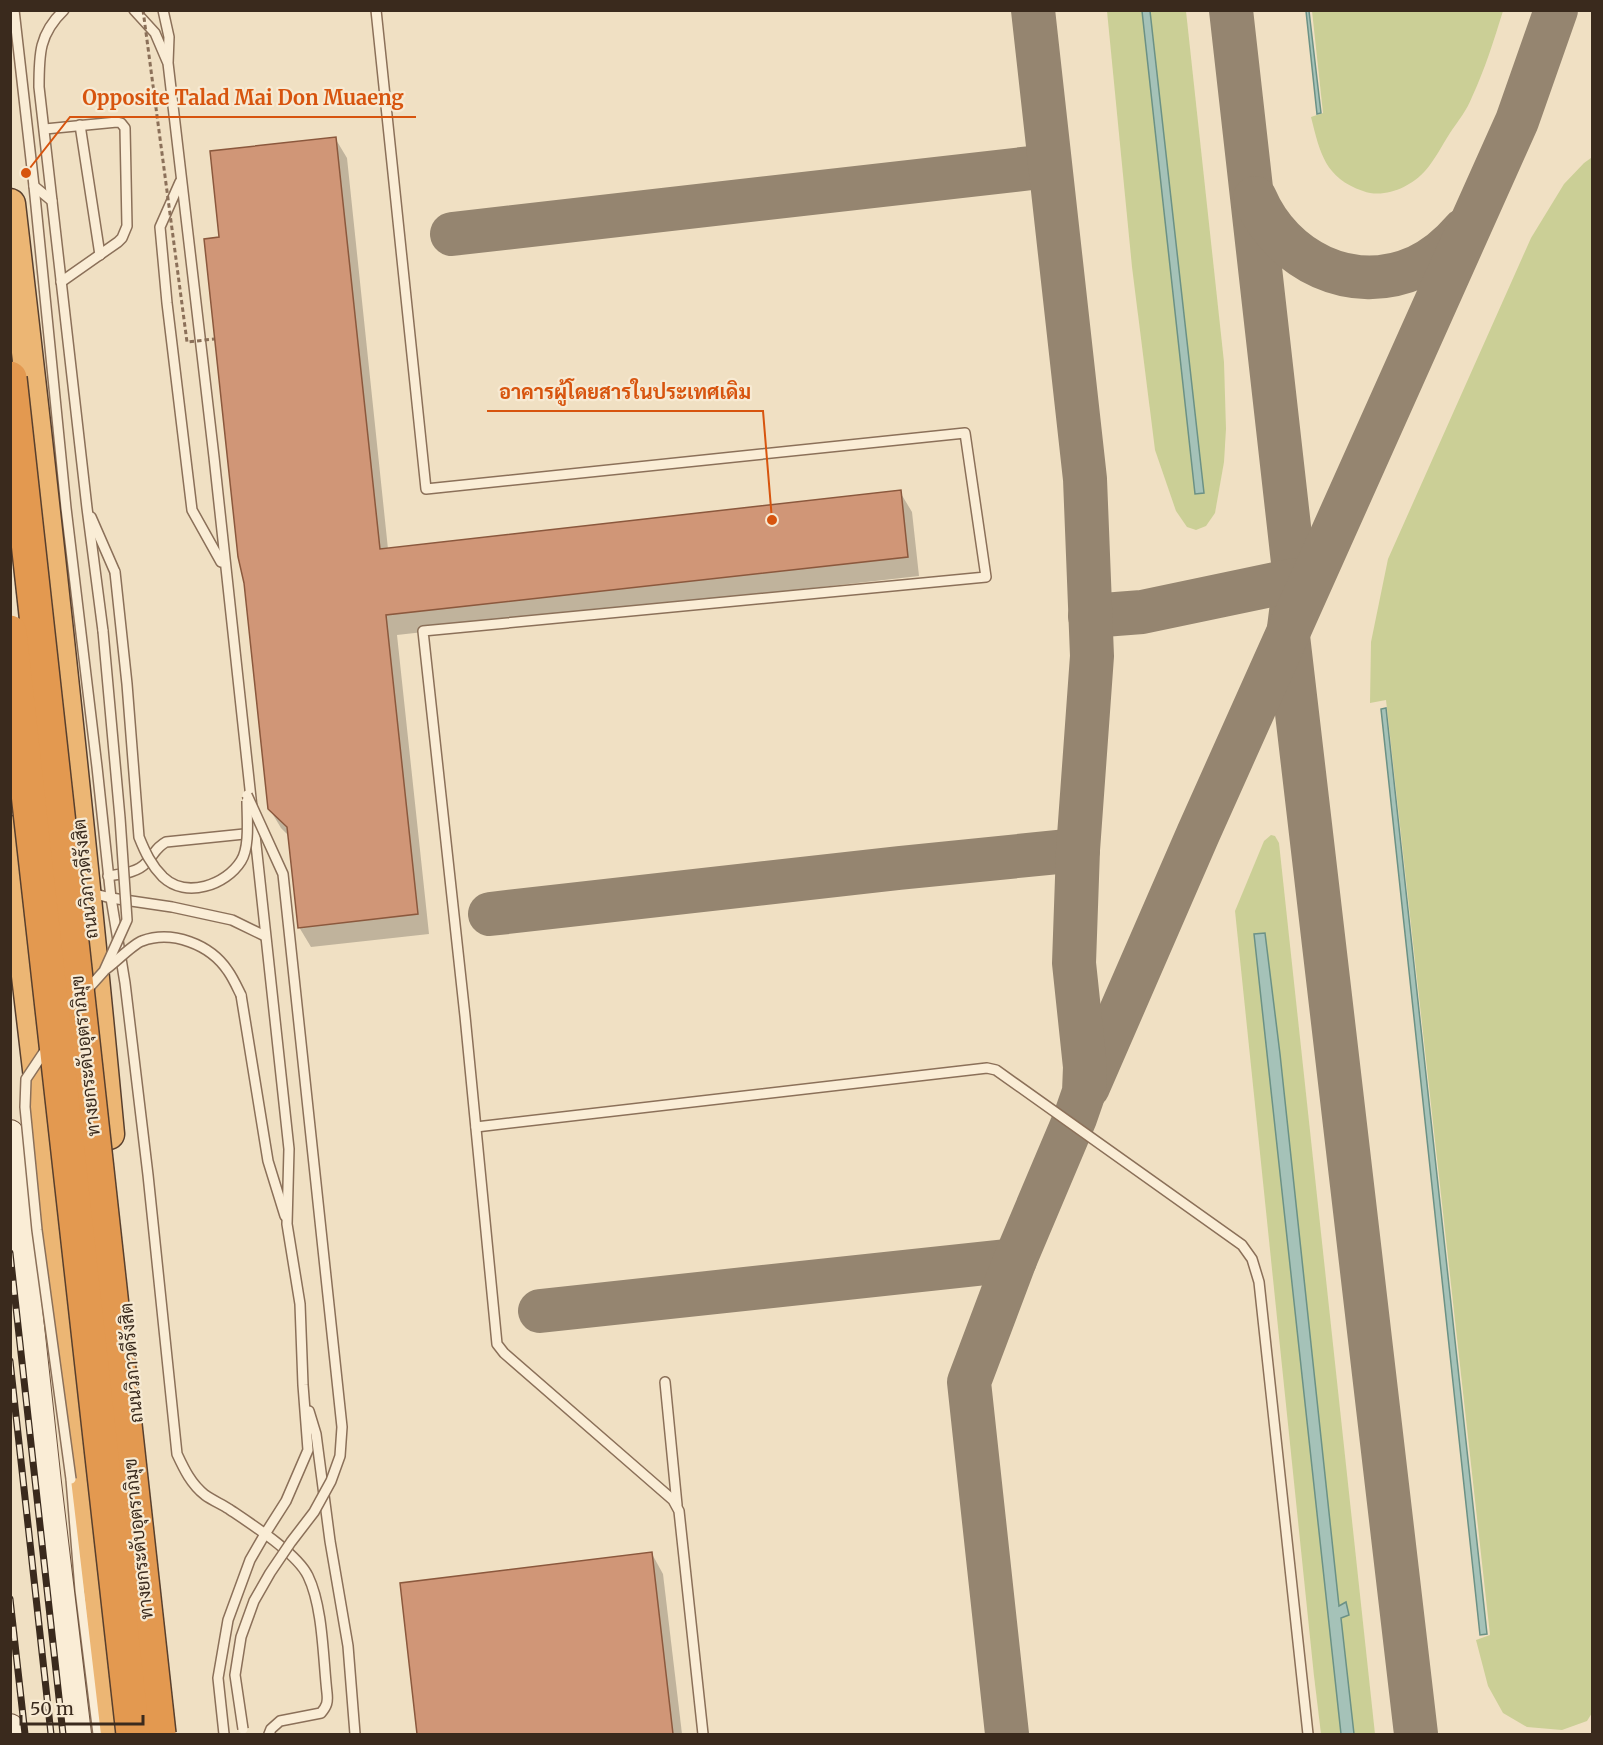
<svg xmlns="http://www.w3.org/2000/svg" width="1603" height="1745" font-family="Merriweather,Sarabun,serif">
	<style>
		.green { fill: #cbcf96 }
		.water { fill: #a5c2b8; stroke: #6b9185; stroke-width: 1.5 }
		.shadow { fill: #0003 }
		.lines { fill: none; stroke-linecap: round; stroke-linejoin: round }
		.taxiway { stroke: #958570; stroke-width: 44 }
		.building { fill: #d09677; stroke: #8b583d; stroke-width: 1.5 }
		.service-casing { stroke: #8b7059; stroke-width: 12 }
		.secondary-casing { stroke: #6d513c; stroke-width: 28 }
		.trunk-casing { stroke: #583f2d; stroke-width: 33 }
		.service { stroke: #faedd6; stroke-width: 9 }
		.secondary { stroke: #faedd6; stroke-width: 26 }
		.trunk { stroke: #ecb674; stroke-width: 30 }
		.rail-casing { stroke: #3a2a1d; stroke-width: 7 }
		.rail { stroke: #f7ead3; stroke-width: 4.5; stroke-dasharray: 14; stroke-linecap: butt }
		.service-bridge-casing { stroke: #8b7059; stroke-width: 12; stroke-linecap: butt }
		.motorway-bridge-casing { stroke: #583f2d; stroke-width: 36; stroke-linecap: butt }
		.path-bridge { stroke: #8b7059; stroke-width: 3; stroke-dasharray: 4.5 3; stroke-linecap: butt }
		.service-bridge { stroke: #faedd6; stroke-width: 9 }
		.motorway-bridge { stroke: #e39950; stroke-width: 33 }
		.labels { text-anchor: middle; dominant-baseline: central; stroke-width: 4.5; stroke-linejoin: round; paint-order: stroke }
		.street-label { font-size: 18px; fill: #3a2a1d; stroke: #f7ead3 }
		.leader { fill: none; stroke: #d7540e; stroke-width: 2 }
		.callout-dot { fill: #d7540e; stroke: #f7ead3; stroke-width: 2 }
		.callout-label { font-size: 20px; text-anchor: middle; font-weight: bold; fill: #d7540e; stroke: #f7ead3; stroke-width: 4.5; stroke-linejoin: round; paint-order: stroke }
	</style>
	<rect width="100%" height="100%" fill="#f0e0c3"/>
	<!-- green -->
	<g class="green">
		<path d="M1107 11H1186L1224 362 1226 429 1224 462 1215 513 1206 526 1196 530 1187 527 1176 511 1155 450 1132 267Z"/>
		<path d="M1312 11H1503C1494 40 1485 69 1472 97 1467 110 1458 121 1450 133 1442 145 1435 160 1425 171 1411 187 1384 199 1363 191 1325 178 1320 153 1311 117L1323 113Z"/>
		<path d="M1591 158H1592V1713L1587 1721 1562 1730 1527 1727 1503 1713 1488 1686 1476 1640 1490 1635 1386 700 1370 703 1371 642 1388 559 1531 238 1564 184 1584 163Z"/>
		<path d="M1271 835 1275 836 1279 843 1375 1734H1321L1314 1676 1235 911 1264 841Z"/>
	</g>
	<!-- water -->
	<g class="water">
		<path d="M1142 11H1150L1204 493 1195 494Z"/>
		<path d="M1306 11H1309L1321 113 1317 114Z"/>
		<path d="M1386 708 1487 1634 1480 1635 1381 709Z"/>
		<path d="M1265 933 1280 1054 1339 1606 1346 1602 1349 1615 1341 1618 1354 1734H1341L1254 934Z"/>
	</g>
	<!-- shadow -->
	<g class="shadow">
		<path d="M335 138 347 158 388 549 900 492 912 512 919 576 397 635 429 934 311 947 299 927 290 837 281 828 269 808 221 239Z"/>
		<path d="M652 1554 663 1574 682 1734H419L402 1584Z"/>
	</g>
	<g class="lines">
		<!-- taxiway -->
		<g class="taxiway">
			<path d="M1231 10 1295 580 1288 636 1416 1734"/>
			<path d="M1255 198C1282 261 1352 296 1417 267 1435 259 1451 245 1464 230"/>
			<path d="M452 234 1049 166"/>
			<path d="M1090 616 1142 612 1295 580"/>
			<path d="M490 914 899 868 1078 850"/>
			<path d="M1088 1087 1198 834 1517 121 1556 10"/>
			<path d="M540 1311 1015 1260"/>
			<path d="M1007 1734 969 1382 1015 1260 1075 1118 1084 1092 1085 1067 1074 963 1078 850 1092 656 1085 479 1033 10"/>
		</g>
	</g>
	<!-- building -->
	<g class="building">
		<path d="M336 137 380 549 901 490 908 557 386 615 418 914 298 928 287 827 268 809 244 583 238 557 204 239 219 237 210 151Z"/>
		<path d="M652 1552 673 1734H417L400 1583Z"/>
	</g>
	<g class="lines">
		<!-- service casing -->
		<g class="service-casing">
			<g id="service">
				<path d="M14 10 34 186 66 508 97 767 111 898 125 983 148 1175 177 1454C184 1469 191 1484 205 1495 212 1500 221 1504 229 1509 251 1524 297 1553 308 1576 323 1607 323 1658 327 1693 328 1702 327 1706 321 1713L280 1721 271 1729 269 1734"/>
				<path d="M64 10C39 34 39 54 39 87L87 508 103 631"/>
				<path d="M134 10 155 33 167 61"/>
				<path d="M163 10 169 37 168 63 214 457 289 1149 287 1224 300 1304 303 1385 308 1450 286 1501 265 1534 250 1560 228 1620 218 1678 224 1734"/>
				<path d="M376 10 426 489 965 433 986 577 423 631 465 1016 497 1344 504 1353 673 1500 679 1511 703 1734"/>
				<path d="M80 125 100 255"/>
				<path d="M45 129 117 122 121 123 125 128 127 226 122 238 118 242 61 282"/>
				<path d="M180 182 160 227 167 303 192 510 221 562"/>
				<path d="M34 186 52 201"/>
				<path d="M91 517 115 572"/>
				<path d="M108 876C120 874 137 873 146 863 154 855 155 848 166 842L254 833"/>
				<path d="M91 893 111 898 172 907 232 920 265 936"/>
				<path d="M241 995 268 1161 285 1216"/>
				<path d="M476 1127 987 1068 996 1070 1242 1245 1252 1259 1259 1282 1308 1734"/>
				<path d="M665 1382 677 1505"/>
				<path d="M309 1411 316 1434 330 1541 348 1646 355 1734"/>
				<path d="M71 1479 80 1590 98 1734"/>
			</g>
		</g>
		<!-- secondary casing -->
		<g class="secondary-casing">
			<g id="secondary">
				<path d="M10 1133 48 1483 78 1734"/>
				<path d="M10 1727 11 1734"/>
			</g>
		</g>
		<!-- trunk casing -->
		<g class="trunk-casing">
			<g id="trunk">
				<path d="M10 204C46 514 80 824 109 1134"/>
				<path d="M10 831 116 1734"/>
			</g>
		</g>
		<!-- service -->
		<use href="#service" class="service"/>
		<!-- secondary -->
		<use href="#secondary" class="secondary"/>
		<!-- trunk -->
		<use href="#trunk" class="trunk"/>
		<!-- rail casing -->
		<g class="rail-casing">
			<g id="rail">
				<path d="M10 1253 63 1734"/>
				<path d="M10 1361 51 1734"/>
				<path d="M10 1599 25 1734"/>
			</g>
		</g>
		<!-- rail -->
		<use href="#rail" class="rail"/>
		<!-- service-bridge casing -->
		<g class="service-bridge-casing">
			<g id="service-bridge">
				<path d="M115 572 127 684 139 837C145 852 151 865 163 877 186 899 226 885 241 861 250 847 247 818 247 801"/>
				<path d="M106 969C115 963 133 944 142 941 172 930 210 944 228 971 233 978 237 987 241 995"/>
				<path d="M86 991 104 971 127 920 120 818 103 631"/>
				<path d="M46 1049 26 1079 25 1107 37 1230 71 1479"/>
				<path d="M243 1729 235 1675 241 1637 254 1601 270 1573 291 1542 314 1512 331 1481 340 1456 342 1427 283 874 247 795"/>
			</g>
		</g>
		<!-- motorway-bridge casing -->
		<g class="motorway-bridge-casing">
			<g id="motorway-bridge">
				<path d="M10 378 159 1734"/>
				<path d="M10 632 133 1734"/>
			</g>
		</g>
		<!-- path-bridge -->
		<path class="path-bridge" d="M143 10 187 342 214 339"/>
		<!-- service-bridge -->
		<use href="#service-bridge" class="service-bridge"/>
		<!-- motorway-bridge -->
		<use href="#motorway-bridge" class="motorway-bridge"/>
	</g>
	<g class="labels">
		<!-- street labels -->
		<g class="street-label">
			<text transform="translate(85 879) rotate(-96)">ถนนวิภาวดีรังสิต</text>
			<text transform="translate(85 1056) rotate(-96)">ทางยกระดับอุตราภิมุข</text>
			<text transform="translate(131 1363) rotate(-95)">ถนนวิภาวดีรังสิต</text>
			<text transform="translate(138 1539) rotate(-96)">ทางยกระดับอุตราภิมุข</text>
		</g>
	</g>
	<!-- callouts -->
	<path class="leader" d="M26 173L70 117H416M772 520L763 411H487"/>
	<g class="callout-dot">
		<circle cx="26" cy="173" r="6"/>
		<circle cx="772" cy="520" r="6"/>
	</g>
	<g class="callout-label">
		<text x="243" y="105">Opposite Talad Mai Don Muaeng</text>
		<text x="625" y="399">อาคารผู้โดยสารในประเทศเดิม</text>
	</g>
	<!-- border -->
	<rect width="1603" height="1745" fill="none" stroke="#3a2a1d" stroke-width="24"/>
	<!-- scale -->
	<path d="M21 1715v9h122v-9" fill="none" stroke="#3a2a1d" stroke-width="3"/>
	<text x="30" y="1715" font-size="18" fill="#3a2a1d" stroke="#f7ead3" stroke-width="4.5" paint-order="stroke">50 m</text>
</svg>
